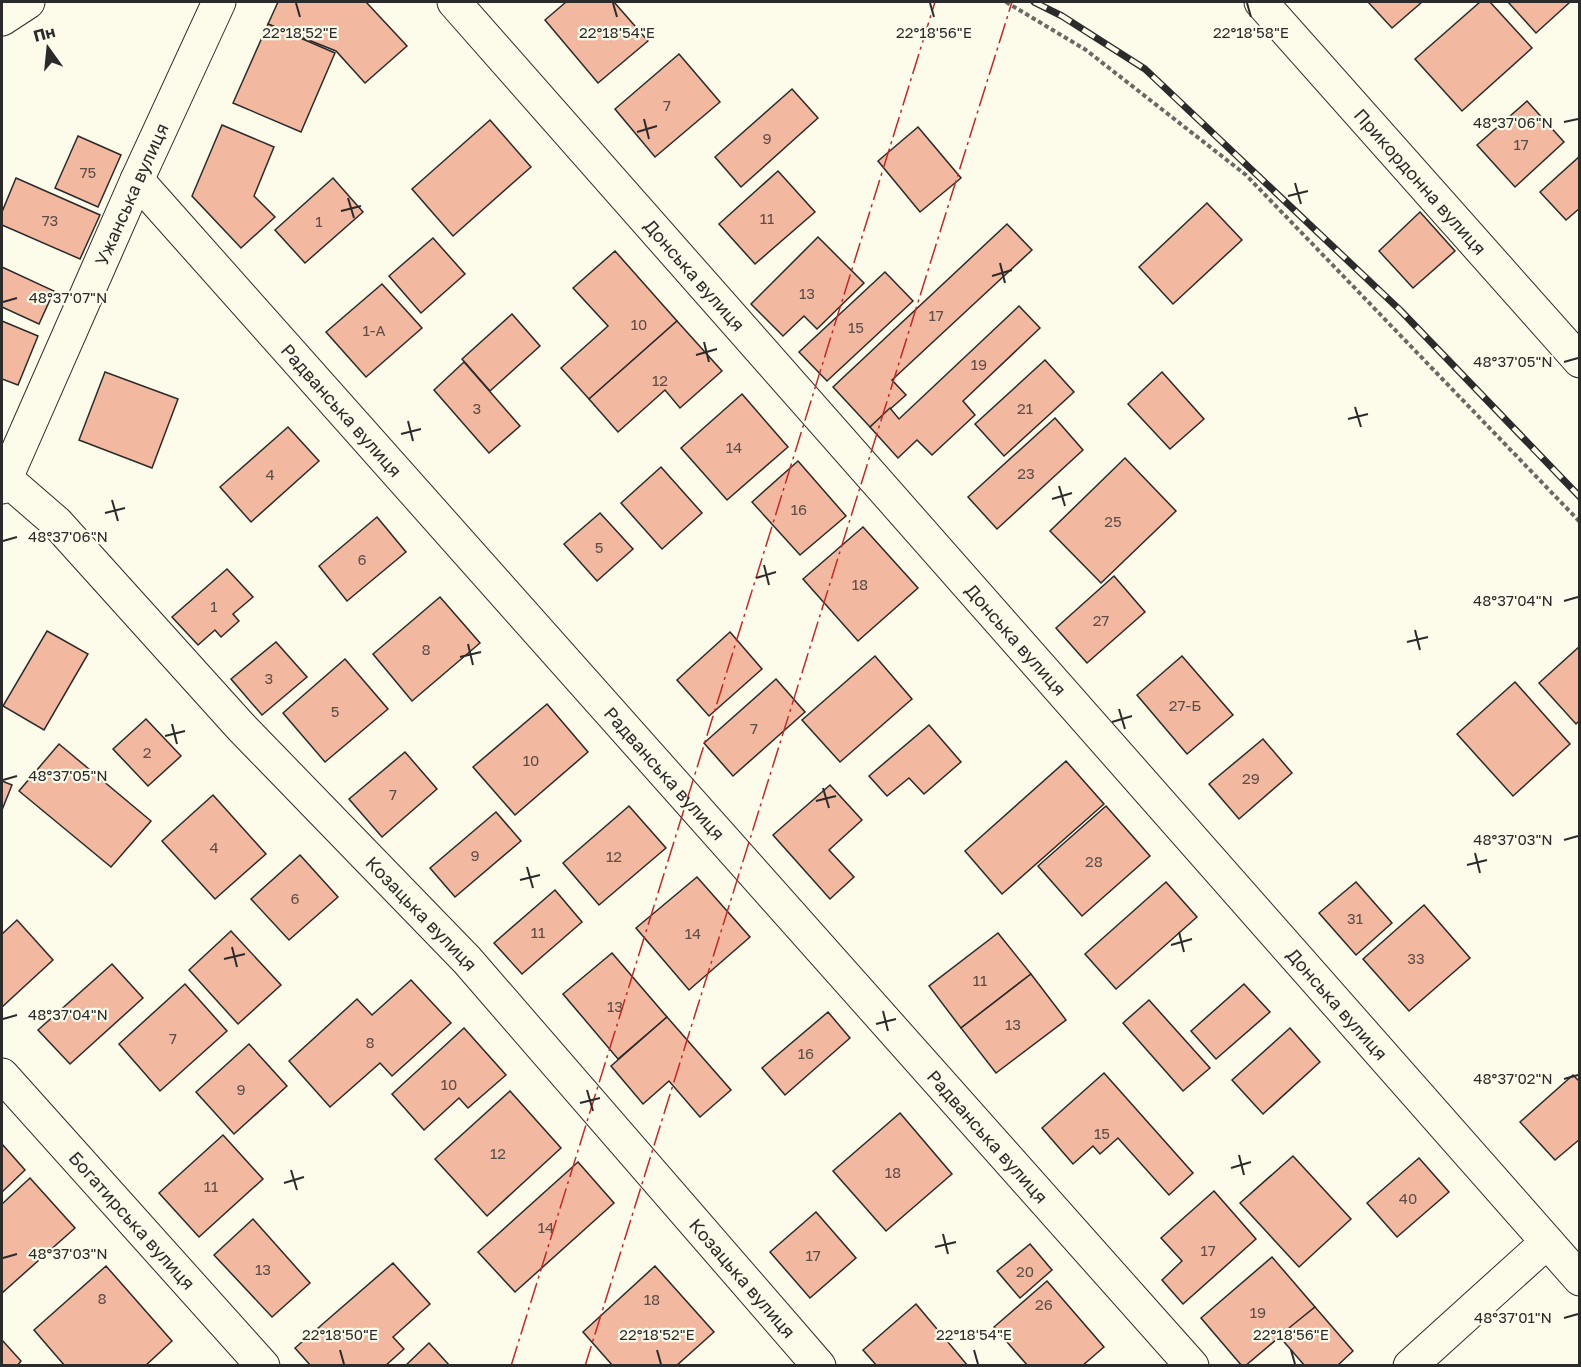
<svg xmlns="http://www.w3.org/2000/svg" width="1581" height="1367" font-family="'Golos Text',sans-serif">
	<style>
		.building { fill: #f2b8a0; stroke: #2b2b2b; stroke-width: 1.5 }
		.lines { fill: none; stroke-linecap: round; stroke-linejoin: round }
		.street-casing { stroke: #2b2b2b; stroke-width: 35 }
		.path { stroke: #6a6964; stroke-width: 4; stroke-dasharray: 4.5 3; stroke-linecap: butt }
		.street { stroke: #fdfbea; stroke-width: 33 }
		.rail-casing { stroke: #2b2b2b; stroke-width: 7 }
		.rail { stroke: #fdfbea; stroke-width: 4.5; stroke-dasharray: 14; stroke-linecap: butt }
		.power { stroke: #c62828; stroke-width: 1.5; stroke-dasharray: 21 4.5 3 4.5; stroke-linecap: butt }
		.ticks { fill: none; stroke: #2b2b2b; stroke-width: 2 }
		.labels { text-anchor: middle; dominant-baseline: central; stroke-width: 4.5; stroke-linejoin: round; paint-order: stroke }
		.number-label { font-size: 15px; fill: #5d4e48 }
		.street-label { font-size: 18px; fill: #2b2b2b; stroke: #fdfbea }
		.ticks-label { font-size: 15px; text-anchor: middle; fill: #2b2b2b; stroke: #fdfbea; stroke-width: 4.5; stroke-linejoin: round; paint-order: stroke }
	</style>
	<rect width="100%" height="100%" fill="#fdfbea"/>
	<!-- building -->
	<g class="building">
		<path d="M278 2H366L407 46 365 83 336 51 268 24Z"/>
		<path d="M566 2H614L648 41 598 83 545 20Z"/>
		<path d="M1368 2H1422L1392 28Z"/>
		<path d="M1480 2H1490L1532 48 1462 111 1415 59Z"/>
		<path d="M1508 2H1568L1569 3 1536 33Z"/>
		<path d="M268 24 335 53 301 132 233 103Z"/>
		<path d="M679 54 720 102 655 157 615 109Z"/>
		<path d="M792 89 818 118 741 187 715 157Z"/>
		<path d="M1527 101 1564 142 1515 187 1477 145Z"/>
		<path d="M490 120 531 167 453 236 412 189Z"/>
		<path d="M222 125 274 147 254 196 275 217 241 248 192 196Z"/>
		<path d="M918 127 961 178 920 212 878 161Z"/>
		<path d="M78 136 121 155 98 207 55 188Z"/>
		<path d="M1580 156V208L1566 220 1540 192Z"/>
		<path d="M778 171 815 212 755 264 719 224Z"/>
		<path d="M16 178 100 215 80 259 2 225V212Z"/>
		<path d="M333 178 363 212 305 263 275 230Z"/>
		<path d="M1207 203 1242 240 1173 304 1139 267Z"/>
		<path d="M1420 212 1455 251 1413 288 1379 251Z"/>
		<path d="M1007 224 1032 250 892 380 906 395 870 427 833 387Z"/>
		<path d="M818 237 864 283 817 329 804 316 783 336 751 304Z"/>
		<path d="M433 238 465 274 421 313 389 276Z"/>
		<path d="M615 251 677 321 589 399 561 368 608 326 573 288Z"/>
		<path d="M2 267 54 291 39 324 2 307Z"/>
		<path d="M885 272 913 301 827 381 799 352Z"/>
		<path d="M382 284 422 328 366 377 326 332Z"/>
		<path d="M1019 306 1040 328 963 401 975 415 932 455 917 440 898 458 870 427 890 408 899 419Z"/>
		<path d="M512 314 540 346 490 391 462 359Z"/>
		<path d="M2 321 38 336 18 385 2 379Z"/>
		<path d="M677 321 722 371 680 408 665 390 618 432 589 399Z"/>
		<path d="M1045 360 1074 392 1004 456 975 424Z"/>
		<path d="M464 362 520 426 489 453 434 390Z"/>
		<path d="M105 372 178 399 152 468 79 440Z"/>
		<path d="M1162 372 1204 419 1170 449 1128 404Z"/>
		<path d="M742 394 788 447 727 500 681 448Z"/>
		<path d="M1055 418 1083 450 997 529 968 497Z"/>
		<path d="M288 427 319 461 251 522 220 487Z"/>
		<path d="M1125 458 1176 511 1101 583 1050 531Z"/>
		<path d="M798 461 846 516 800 555 752 502Z"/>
		<path d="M661 467 702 513 662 549 621 503Z"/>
		<path d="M600 513 633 549 597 581 564 544Z"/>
		<path d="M377 517 406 552 347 601 319 566Z"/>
		<path d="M863 527 918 588 858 641 803 579Z"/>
		<path d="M227 569 253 597 233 614 239 621 221 637 215 630 198 645 172 617Z"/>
		<path d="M1114 576 1145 612 1087 663 1056 628Z"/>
		<path d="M440 597 480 643 412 701 373 654Z"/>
		<path d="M47 631 88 654 44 730 3 706Z"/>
		<path d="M730 632 762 669 709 716 677 680Z"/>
		<path d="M276 642 307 677 262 715 231 679Z"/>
		<path d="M1580 646V720L1576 724 1539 683Z"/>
		<path d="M875 656 912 699 840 762 802 720Z"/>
		<path d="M1182 656 1233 715 1187 754 1137 695Z"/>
		<path d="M345 659 388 709 325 762 283 713Z"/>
		<path d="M776 679 805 712 733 776 704 743Z"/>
		<path d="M1515 682 1570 744 1513 796 1457 734Z"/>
		<path d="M547 704 588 752 515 815 473 767Z"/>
		<path d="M146 719 181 756 148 786 113 749Z"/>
		<path d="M929 725 961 762 924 794 909 778 887 796 869 776Z"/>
		<path d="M1263 739 1292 773 1239 819 1209 784Z"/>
		<path d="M59 744 151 821 111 867 19 791Z"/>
		<path d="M405 752 437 789 382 837 349 799Z"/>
		<path d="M1066 761 1104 804 1002 894 965 851Z"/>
		<path d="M2 781 12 785 2 810Z"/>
		<path d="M830 785 862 820 829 850 854 877 830 899 773 835Z"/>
		<path d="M213 795 266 854 215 899 162 841Z"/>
		<path d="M629 806 666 848 599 905 563 863Z"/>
		<path d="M1106 806 1150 856 1082 916 1038 866Z"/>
		<path d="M496 812 521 841 455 897 430 868Z"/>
		<path d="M300 855 338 897 289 940 251 899Z"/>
		<path d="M697 877 750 937 689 990 636 928Z"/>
		<path d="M1166 882 1197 917 1116 989 1085 954Z"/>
		<path d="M1356 882 1392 923 1356 955 1319 913Z"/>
		<path d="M555 890 582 922 522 974 494 943Z"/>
		<path d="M1424 905 1470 958 1409 1011 1363 959Z"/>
		<path d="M17 920 53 960 2 1007V934Z"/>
		<path d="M231 931 281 985 238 1024 189 970Z"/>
		<path d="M998 933 1031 974 961 1028 929 986Z"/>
		<path d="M612 953 667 1017 618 1059 563 994Z"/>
		<path d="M112 964 143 998 70 1064 38 1030Z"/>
		<path d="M1031 974 1066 1020 996 1073 961 1028Z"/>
		<path d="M411 980 451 1023 392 1076 380 1063 330 1107 289 1061 357 999 372 1015Z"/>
		<path d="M185 984 227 1031 160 1091 119 1044Z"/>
		<path d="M1244 984 1270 1012 1216 1059 1191 1031Z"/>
		<path d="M1149 1000 1210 1068 1183 1091 1123 1023Z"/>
		<path d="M828 1012 850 1038 785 1095 762 1068Z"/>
		<path d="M667 1017 731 1090 700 1117 669 1081 643 1104 611 1066Z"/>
		<path d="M464 1028 506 1075 468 1108 459 1098 424 1130 392 1094Z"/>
		<path d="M1290 1028 1320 1062 1263 1114 1232 1080Z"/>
		<path d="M249 1044 287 1086 234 1134 196 1092Z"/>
		<path d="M1104 1073 1193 1173 1169 1195 1118 1138 1100 1154 1093 1146 1073 1164 1042 1128Z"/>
		<path d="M1573 1075 1580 1082V1139L1555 1160 1520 1122Z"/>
		<path d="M510 1091 561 1148 487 1216 435 1159Z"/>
		<path d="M900 1113 952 1174 886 1231 833 1171Z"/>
		<path d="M223 1135 263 1179 199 1237 159 1193Z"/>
		<path d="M2 1144 25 1170 2 1192Z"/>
		<path d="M1293 1156 1351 1219 1299 1267 1240 1203Z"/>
		<path d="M1419 1158 1449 1192 1397 1237 1367 1203Z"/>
		<path d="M578 1162 614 1203 515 1292 478 1252Z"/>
		<path d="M30 1178 75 1228 2 1293V1204Z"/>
		<path d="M1214 1191 1256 1239 1183 1304 1162 1280 1182 1261 1161 1238Z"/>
		<path d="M816 1212 856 1258 810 1298 770 1252Z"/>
		<path d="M253 1219 310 1283 272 1317 214 1255Z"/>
		<path d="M1030 1244 1052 1270 1020 1298 997 1271Z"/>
		<path d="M1272 1257 1315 1307 1245 1366H1242L1201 1318Z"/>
		<path d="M393 1263 430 1304 393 1337 404 1349 385 1366H311L295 1348Z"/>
		<path d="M106 1266 172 1341 145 1366H65L34 1330Z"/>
		<path d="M655 1266 714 1332 676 1366H613L583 1332Z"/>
		<path d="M1047 1281 1104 1347 1082 1366H1028L994 1327Z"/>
		<path d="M916 1304 968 1366H877L863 1350Z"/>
		<path d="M1315 1307 1353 1351 1337 1366H1305L1279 1336Z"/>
		<path d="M2 1340 21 1361 17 1366H2Z"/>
		<path d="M429 1343 450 1366H405Z"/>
	</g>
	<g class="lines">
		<!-- street casing -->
		<g class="street-casing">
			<g id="street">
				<path id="s1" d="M454 2 1580 1279"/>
				<path id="s2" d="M1261 2 1580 361"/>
				<path d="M2 19 28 2"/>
				<path id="s3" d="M137 180 1192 1366"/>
				<path id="s4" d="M5 478 57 523 241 727 467 960 819 1366"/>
				<path id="s5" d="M2 487 137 180 219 2"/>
				<path id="s6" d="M2 1075 263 1366"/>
				<path d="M1410 1366 1547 1242"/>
			</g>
		</g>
		<!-- path -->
		<path class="path" d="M1006 2 1086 50 1246 175 1580 522"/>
		<!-- street -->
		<use href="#street" class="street"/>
		<!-- rail casing -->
		<g class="rail-casing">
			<path id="rail" d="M1034 2 1062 16 1145 69 1400 310 1580 497"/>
		</g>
		<!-- rail -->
		<use href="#rail" class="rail"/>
		<!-- power -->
		<g class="power">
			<path d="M511 1366 935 2"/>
			<path d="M585 1366 1012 2"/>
		</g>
	</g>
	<!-- ticks -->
	<path class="ticks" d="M296 3 300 17M613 3 617 17M930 3 934 17M1247 3 1251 17M644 119 649 139M1564 122 1578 119M637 132 657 126M1295 183 1301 204M1288 196 1308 191M348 198 354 218M341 211 361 206M1000 263 1005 283M992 276 1012 270M3 302 17 298M704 342 709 362M696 355 717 349M1564 362 1578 358M1355 407 1361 427M1348 419 1368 414M408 421 413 441M401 434 421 429M1059 486 1065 506M1052 499 1072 493M112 500 118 521M105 513 125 508M3 541 17 537M764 565 769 585M756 578 776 572M1564 601 1578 597M1415 630 1420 650M1407 642 1428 637M468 644 473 665M460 657 481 652M1119 709 1125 729M1112 722 1132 716M172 724 177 744M165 736 185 731M3 780 17 776M823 788 829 808M816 801 836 796M1564 840 1578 836M1475 853 1480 873M1467 865 1487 860M527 867 533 888M520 880 540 875M1179 932 1184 952M1171 945 1192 939M232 947 237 967M224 959 245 954M883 1011 888 1031M3 1019 17 1015M876 1024 896 1019M1564 1079 1578 1075M587 1090 593 1111M580 1103 600 1098M1239 1155 1244 1175M1231 1168 1251 1162M291 1170 297 1190M284 1183 304 1177M943 1234 948 1254M935 1247 956 1242M3 1258 17 1254M1564 1318 1578 1314M340 1350 344 1364M657 1350 661 1364M974 1350 978 1364M1291 1350 1295 1364"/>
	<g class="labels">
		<!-- number labels -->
		<g class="number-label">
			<text x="667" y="105">7</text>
			<text x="767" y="138">9</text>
			<text x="1521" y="144">17</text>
			<text x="88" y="172">75</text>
			<text x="767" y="218">11</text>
			<text x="50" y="220">73</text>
			<text x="319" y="221">1</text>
			<text x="807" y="293">13</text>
			<text x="936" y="315">17</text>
			<text x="639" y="324">10</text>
			<text x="856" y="327">15</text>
			<text x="374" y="330">1-А</text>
			<text x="979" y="364">19</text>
			<text x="660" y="380">12</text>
			<text x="477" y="408">3</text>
			<text x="1025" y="408">21</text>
			<text x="734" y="447">14</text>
			<text x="1026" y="473">23</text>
			<text x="270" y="474">4</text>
			<text x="799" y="509">16</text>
			<text x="1113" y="521">25</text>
			<text x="599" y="547">5</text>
			<text x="362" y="559">6</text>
			<text x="860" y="584">18</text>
			<text x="214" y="606">1</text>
			<text x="1101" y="620">27</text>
			<text x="426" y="649">8</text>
			<text x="269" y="678">3</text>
			<text x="1185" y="705">27-Б</text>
			<text x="335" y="711">5</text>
			<text x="754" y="728">7</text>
			<text x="147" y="752">2</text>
			<text x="531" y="760">10</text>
			<text x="1251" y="778">29</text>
			<text x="393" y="794">7</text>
			<text x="214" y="847">4</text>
			<text x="475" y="855">9</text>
			<text x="614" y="856">12</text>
			<text x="1094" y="861">28</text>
			<text x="295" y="898">6</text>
			<text x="1355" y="918">31</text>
			<text x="538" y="932">11</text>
			<text x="693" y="933">14</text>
			<text x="1416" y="958">33</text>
			<text x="980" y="980">11</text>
			<text x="615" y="1006">13</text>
			<text x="1013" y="1024">13</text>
			<text x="173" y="1038">7</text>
			<text x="370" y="1042">8</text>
			<text x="806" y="1053">16</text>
			<text x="449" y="1084">10</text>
			<text x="241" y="1089">9</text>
			<text x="1102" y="1133">15</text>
			<text x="498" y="1153">12</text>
			<text x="893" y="1172">18</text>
			<text x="211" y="1186">11</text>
			<text x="1408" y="1198">40</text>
			<text x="546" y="1227">14</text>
			<text x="1208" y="1250">17</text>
			<text x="813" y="1255">17</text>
			<text x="263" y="1269">13</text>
			<text x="1025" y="1271">20</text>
			<text x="102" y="1298">8</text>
			<text x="652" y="1299">18</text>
			<text x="1044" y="1304">26</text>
			<text x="1258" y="1312">19</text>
		</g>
		<!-- street labels -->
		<g class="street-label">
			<text stroke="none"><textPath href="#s2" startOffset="240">Прикордонна вулиця</textPath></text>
			<text stroke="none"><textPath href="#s5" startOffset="320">Ужанська вулиця</textPath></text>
			<text stroke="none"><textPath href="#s1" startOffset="364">Донська вулиця</textPath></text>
			<text stroke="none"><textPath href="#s3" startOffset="308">Радванська вулиця</textPath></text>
			<text stroke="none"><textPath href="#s1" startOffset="850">Донська вулиця</textPath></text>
			<text stroke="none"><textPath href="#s3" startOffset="794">Радванська вулиця</textPath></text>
			<text stroke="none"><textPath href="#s4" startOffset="603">Козацька вулиця</textPath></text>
			<text stroke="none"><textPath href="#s1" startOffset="1336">Донська вулиця</textPath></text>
			<text stroke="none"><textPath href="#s3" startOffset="1280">Радванська вулиця</textPath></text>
			<text stroke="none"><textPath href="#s6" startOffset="195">Богатирська вулиця</textPath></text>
			<text stroke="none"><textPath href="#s4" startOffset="1089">Козацька вулиця</textPath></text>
		</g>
	</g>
	<g class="ticks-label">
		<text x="300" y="38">22°18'52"E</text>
		<text x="617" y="38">22°18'54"E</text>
		<text x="934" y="38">22°18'56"E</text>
		<text x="1251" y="38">22°18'58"E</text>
		<text x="1513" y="128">48°37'06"N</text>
		<text x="68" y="303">48°37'07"N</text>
		<text x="1513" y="367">48°37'05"N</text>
		<text x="68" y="542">48°37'06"N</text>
		<text x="1513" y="606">48°37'04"N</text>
		<text x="68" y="781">48°37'05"N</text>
		<text x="1513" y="845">48°37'03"N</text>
		<text x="68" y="1020">48°37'04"N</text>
		<text x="1513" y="1084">48°37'02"N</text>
		<text x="68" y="1259">48°37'03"N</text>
		<text x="1513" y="1323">48°37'01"N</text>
		<text x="340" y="1340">22°18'50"E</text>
		<text x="657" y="1340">22°18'52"E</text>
		<text x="974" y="1340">22°18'54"E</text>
		<text x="1291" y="1340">22°18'56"E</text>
	</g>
	<!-- border -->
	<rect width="1581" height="1367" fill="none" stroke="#2b2b2b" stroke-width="6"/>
	<!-- north arrow -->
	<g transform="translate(48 48) rotate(345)" stroke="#fdfbea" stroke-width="4.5" paint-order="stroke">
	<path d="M0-4.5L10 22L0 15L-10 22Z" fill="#2b2b2b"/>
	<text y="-9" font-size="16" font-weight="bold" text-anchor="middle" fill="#2b2b2b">Пн</text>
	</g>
</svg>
